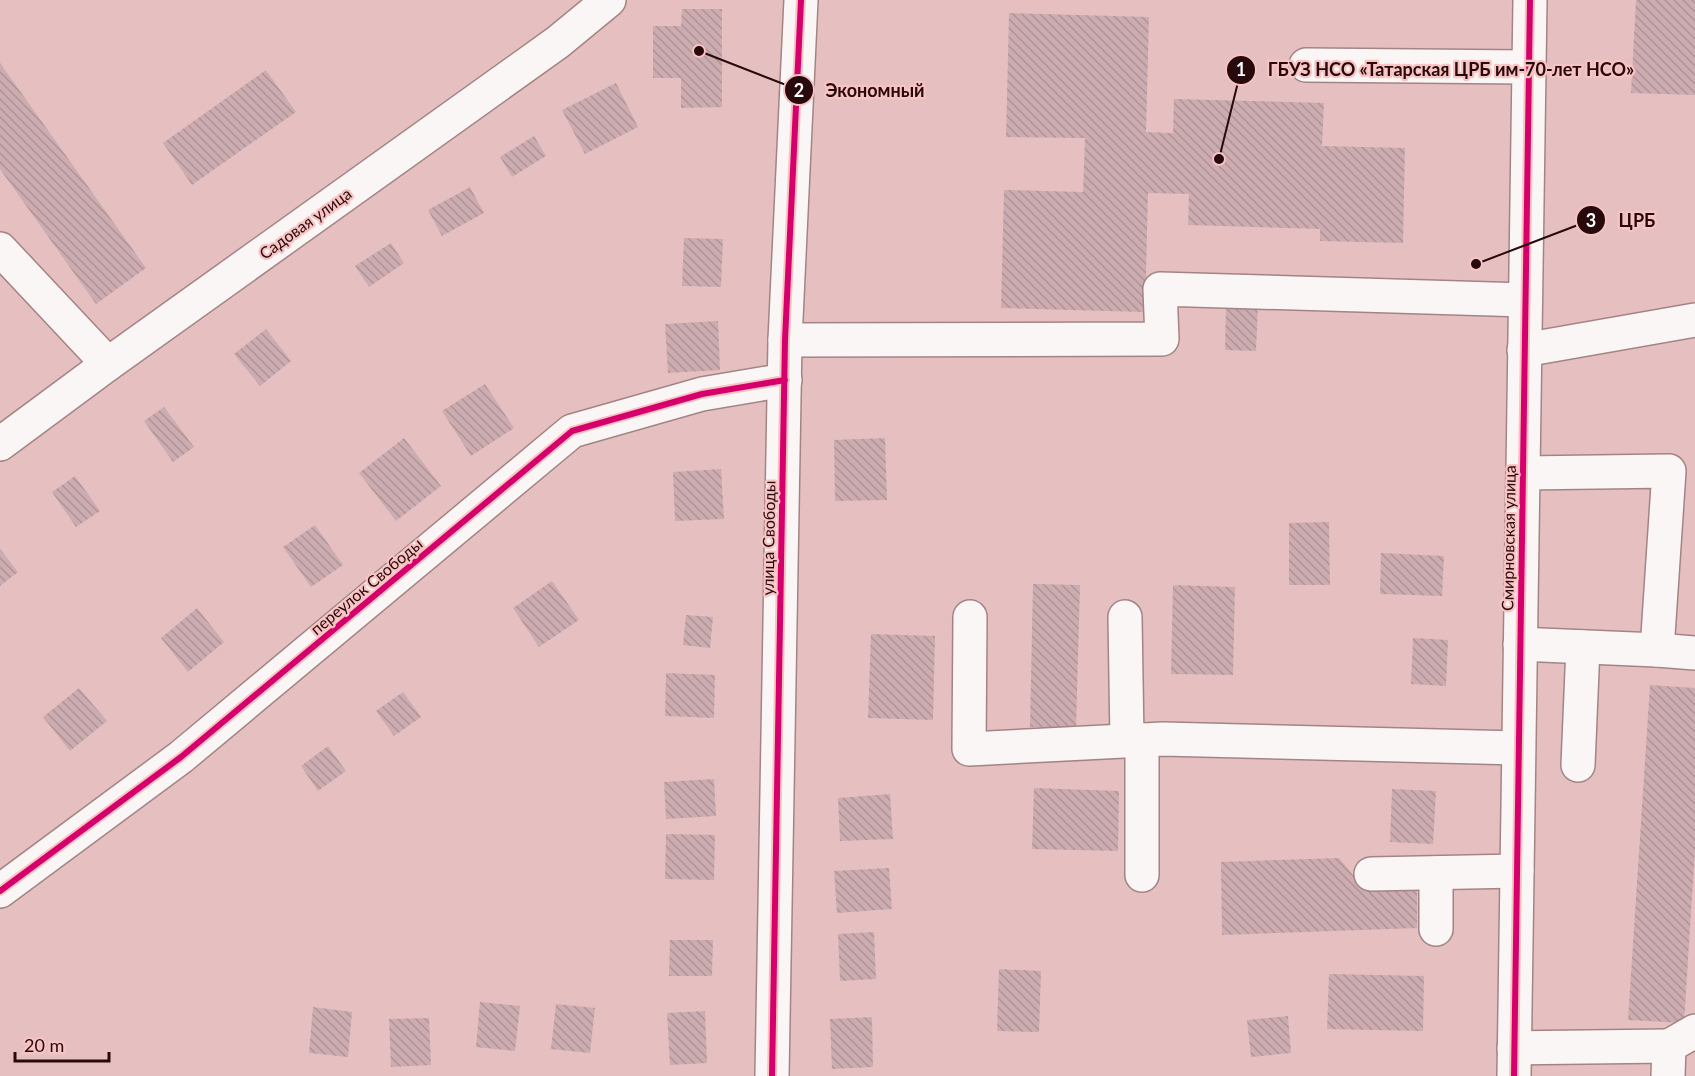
<svg xmlns="http://www.w3.org/2000/svg" width="1695" height="1076" font-family="Lato,sans-serif">
	<style>
		.building { fill: url(#building-back-hatch) }
		.lines { fill: none; stroke-linecap: round; stroke-linejoin: round }
		.minor-casing { stroke: #a38485; stroke-width: 36 }
		.minor { stroke: #fbf6f6; stroke-width: 33 }
		.cycleway-casing { stroke: #f8c3c3; stroke-width: 10 }
		.cycleway { stroke: #d6006c; stroke-width: 6 }
		.labels { text-anchor: middle; dominant-baseline: central; stroke-width: 4.5; stroke-linejoin: round; paint-order: stroke }
		.street-label { font-size: 16px; fill: #28090c; stroke: #f8c3c3 }
		.leader { fill: none; stroke: #28090c; stroke-width: 2 }
		.callout-dot { fill: #28090c; stroke: #f8c3c3; stroke-width: 2 }
		.mark-label { font-size: 18px; text-anchor: middle; font-weight: bold; fill: #fff }
		.callout-label { font-size: 18px; text-anchor: middle; font-weight: bold; fill: #28090c; stroke: #f8c3c3; stroke-width: 4.5; stroke-linejoin: round; paint-order: stroke }
	</style>
	<defs>
		<pattern id="building-back-hatch" width="6" height="6" patternUnits="userSpaceOnUse" patternTransform="scale(1.5)"><rect width="6" height="6" fill="#ccacb0"/><path d="M-1 5l2 2M0 0l6 6M5-1l2 2" fill="none" stroke="#af9396"/></pattern>
	</defs>
	<rect width="100%" height="100%" fill="#e6c0c0"/>
	<!-- building -->
	<g class="building">
		<path d="M1636 0H1695V95L1631 93Z"/>
		<path d="M682 9H722V107L681 108V78H653V26H681Z"/>
		<path d="M1009 13 1149 17 1146 132 1173 133 1174 99 1324 103 1322 146 1405 148 1403 243 1320 241V229L1188 225 1189 194 1148 193 1145 312 1001 308 1004 190 1083 192 1085 138 1006 137Z"/>
		<path d="M0 63 146 268 96 304 0 169Z"/>
		<path d="M266 70 296 112 192 185 163 143Z"/>
		<path d="M616 83 638 127 585 154 562 110Z"/>
		<path d="M534 136 546 156 512 177 500 157Z"/>
		<path d="M470 187 484 213 442 236 428 210Z"/>
		<path d="M684 238 723 239 721 287 682 286Z"/>
		<path d="M391 243 404 263 369 287 355 266Z"/>
		<path d="M1226 303 1258 304 1256 351 1225 350Z"/>
		<path d="M718 321 720 370 668 373 665 324Z"/>
		<path d="M266 329 291 361 260 386 234 354Z"/>
		<path d="M485 384 514 428 471 456 442 411Z"/>
		<path d="M164 407 194 447 173 462 144 421Z"/>
		<path d="M404 438 441 486 396 521 359 473Z"/>
		<path d="M885 438 887 500 835 501 834 440Z"/>
		<path d="M721 469 724 519 675 521 673 472Z"/>
		<path d="M75 476 100 511 76 527 52 492Z"/>
		<path d="M1329 522 1330 585H1289V523Z"/>
		<path d="M315 525 343 565 311 587 283 547Z"/>
		<path d="M0 549 18 572 0 586Z"/>
		<path d="M1381 553 1444 556 1442 596 1380 594Z"/>
		<path d="M552 581 579 620 539 647 513 608Z"/>
		<path d="M1033 584 1080 585 1076 728 1030 727Z"/>
		<path d="M1173 585 1235 587 1233 675 1171 674Z"/>
		<path d="M197 608 224 642 188 672 161 638Z"/>
		<path d="M686 615 713 617 710 648 683 645Z"/>
		<path d="M871 634 935 636 933 720 868 718Z"/>
		<path d="M1413 638 1448 640 1446 686 1411 684Z"/>
		<path d="M666 673 715 675 714 718 665 716Z"/>
		<path d="M1650 685 1695 688V849L1684 1023 1628 1020Z"/>
		<path d="M79 688 107 721 70 751 43 717Z"/>
		<path d="M403 692 421 717 394 736 376 711Z"/>
		<path d="M328 746 346 771 318 791 301 766Z"/>
		<path d="M714 779 716 816 666 819 664 782Z"/>
		<path d="M1034 788 1119 791 1118 851 1032 849Z"/>
		<path d="M1392 789 1436 791 1433 844 1390 842Z"/>
		<path d="M890 794 893 839 840 841 838 798Z"/>
		<path d="M666 834 715 835 714 880 665 879Z"/>
		<path d="M1339 858 1367 892 1417 889V928L1222 935 1221 862Z"/>
		<path d="M889 868 892 909 837 913 834 871Z"/>
		<path d="M874 932 876 979 840 981 838 934Z"/>
		<path d="M670 940H713L712 976H669Z"/>
		<path d="M999 969 1041 971 1039 1032 997 1031Z"/>
		<path d="M1329 974 1424 976 1423 1031 1327 1029Z"/>
		<path d="M480 1002 520 1006 515 1051 476 1047Z"/>
		<path d="M556 1004 595 1008 590 1053 551 1049Z"/>
		<path d="M313 1007 352 1012 348 1057 309 1053Z"/>
		<path d="M705 1011 707 1063 670 1065 667 1013Z"/>
		<path d="M1288 1016 1291 1053 1251 1057 1247 1020Z"/>
		<path d="M872 1017 873 1067 832 1069 830 1019Z"/>
		<path d="M429 1018 431 1065 391 1067 389 1019Z"/>
	</g>
	<g class="lines">
		<!-- minor casing -->
		<g class="minor-casing">
			<g id="minor">
				<path d="M1306 65 1529 67"/>
				<path d="M0 249 108 364"/>
				<path d="M785 340 1162 339 1160 289 1525 300"/>
				<path d="M1524 350 1695 320"/>
				<path d="M0 444 108 364 558 42 609 0"/>
				<path d="M970 617 969 749 1163 739 1518 748"/>
				<path d="M1125 617 1127 740"/>
				<path d="M1520 644 1657 650 1669 471 1523 473"/>
				<path d="M1657 650 1695 653"/>
				<path d="M1142 740V875"/>
				<path d="M1578 765 1583 647"/>
				<path d="M1436 873V929"/>
				<path d="M1371 874 1517 871"/>
				<path d="M0 891 181 757 572 431 702 394 785 380"/>
				<path d="M1669 1046 1695 1031"/>
				<path d="M1514 1048 1669 1046 1668 1076"/>
				<path d="M772 1076 785 340 801 0"/>
				<path d="M1514 1076 1530 0"/>
			</g>
		</g>
		<!-- minor -->
		<use href="#minor" class="minor"/>
		<!-- cycleway casing -->
		<g class="cycleway-casing">
			<g id="cycleway">
				<path d="M0 891 181 757 572 431 702 394 785 380"/>
				<path d="M772 1076 785 340 801 0"/>
				<path d="M1514 1076 1530 0"/>
			</g>
		</g>
		<!-- cycleway -->
		<use href="#cycleway" class="cycleway"/>
	</g>
	<g class="labels">
		<!-- street labels -->
		<g class="street-label">
			<text transform="translate(305 223) rotate(-36)">Садовая улица</text>
			<text transform="translate(768 538) rotate(-89)">улица Свободы</text>
			<text transform="translate(1508 538) rotate(-89)">Смирновская улица</text>
			<text transform="translate(366 586) rotate(-40)">переулок Свободы</text>
		</g>
	</g>
	<!-- callouts -->
	<path class="leader" d="M1219 159L1241 70M699 51L799 90M1476 264L1591 220"/>
	<g class="callout-dot">
		<circle cx="1219" cy="159" r="6"/>
		<circle cx="699" cy="51" r="6"/>
		<circle cx="1476" cy="264" r="6"/>
		<circle cx="1241" cy="70" r="15"/>
		<circle cx="799" cy="90" r="15"/>
		<circle cx="1591" cy="220" r="15"/>
	</g>
	<g class="mark-label">
		<text x="1241" y="76">1</text>
		<text x="799" y="97">2</text>
		<text x="1591" y="227">3</text>
	</g>
	<g class="callout-label">
		<text x="1451" y="76">ГБУЗ НСО «Татарская ЦРБ им-70-лет НСО»</text>
		<text x="875" y="97">Экономный</text>
		<text x="1637" y="227">ЦРБ</text>
	</g>
	<!-- scale -->
	<path d="M15 1052v9h94v-9" fill="none" stroke="#28090c" stroke-width="3"/>
	<text x="24" y="1052" font-size="18" fill="#28090c" stroke="#f8c3c3" stroke-width="4.5" paint-order="stroke">20 m</text>
</svg>
